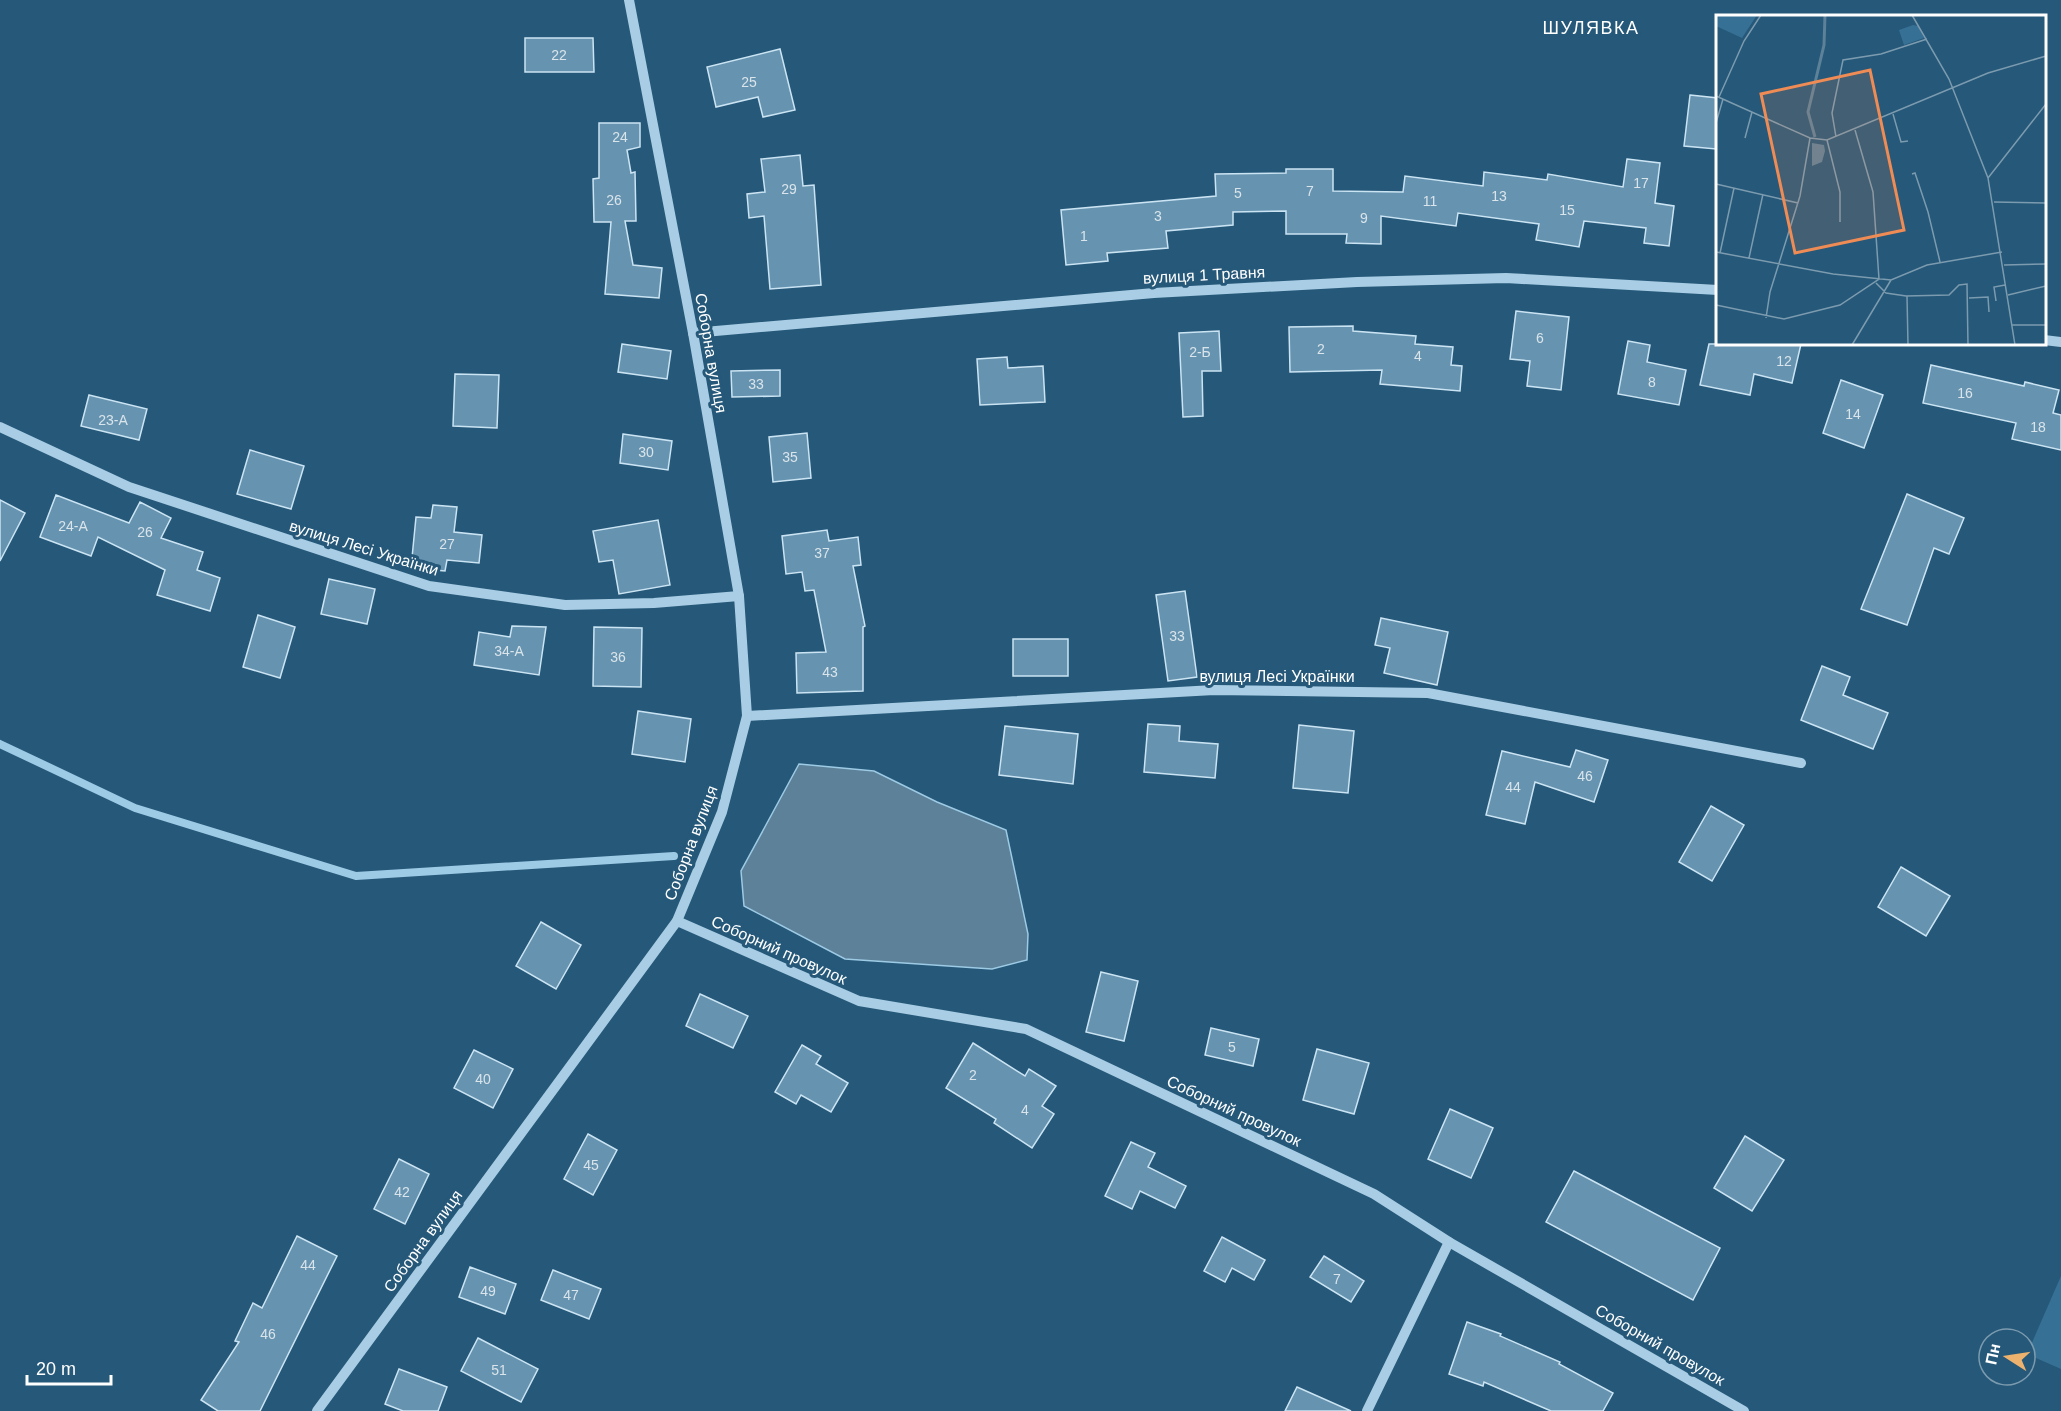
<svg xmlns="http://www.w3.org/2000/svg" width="2061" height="1411" font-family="Helvetica,sans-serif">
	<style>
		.green { fill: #367195 }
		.water { fill: #5c8198; stroke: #9dcae4; stroke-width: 1.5 }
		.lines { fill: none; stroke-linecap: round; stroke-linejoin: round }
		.stream { stroke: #9dcae4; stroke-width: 8 }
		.building { fill: #6693af; stroke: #cbe4f3; stroke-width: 1.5 }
		.minor { stroke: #a8cde4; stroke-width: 10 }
		.labels { text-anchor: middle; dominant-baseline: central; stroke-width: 6; stroke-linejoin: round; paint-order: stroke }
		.number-label { font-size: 14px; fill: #d9e4eb }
		.street-label { font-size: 16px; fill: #fff; stroke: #255879 }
		.neighbourhood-label { font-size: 18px; letter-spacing: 1.5px; fill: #fff; stroke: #255879 }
		.inset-river { fill: none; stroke: #5c8198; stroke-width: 3 }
		.inset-road { fill: none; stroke: #7c9baf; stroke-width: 1.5 }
		.view { fill: #ef8b55; fill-opacity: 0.15; stroke: #ef8b55; stroke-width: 3 }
		.inset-edge { fill: none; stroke: #fff; stroke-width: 3 }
	</style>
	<rect width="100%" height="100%" fill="#255879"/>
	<!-- green -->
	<path class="green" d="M2061 1276V1369L2027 1354Z"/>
	<!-- water -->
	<path class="water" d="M799 764 874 771 937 802 1006 830 1028 934 1027 960 992 969 845 959 744 906 741 871Z"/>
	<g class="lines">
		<!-- stream -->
		<path class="stream" d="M0 744 135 808 356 876 674 856"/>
	</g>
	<!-- building -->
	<g class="building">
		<path d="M525 38H593L594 72H525Z"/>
		<path d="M780 49 795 110 763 117 758 97 716 107 707 67Z"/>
		<path d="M1690 95 1718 98 1716 149 1684 146Z"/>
		<path d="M599 123H640V147L627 150 631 173 635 172 636 221H625L633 265 662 268 659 298 605 294 611 222H594L593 179 599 178Z"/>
		<path d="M800 155 803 186 814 185 821 285 770 289 764 216 749 218 747 194 765 192 761 159Z"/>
		<path d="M1627 159 1660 163 1655 203 1674 206 1669 246 1644 243 1646 228 1584 221 1579 247 1536 240 1539 224 1458 213 1456 226 1381 216V244L1346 243 1347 234H1286V211L1233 212V225L1166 231 1168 248 1107 253 1108 261 1066 265 1061 210 1216 196 1215 174 1286 173V169H1333V191L1403 192 1405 176 1483 186 1484 172 1547 180 1548 174 1623 187Z"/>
		<path d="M1516 311 1569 317 1561 390 1527 386 1530 361 1510 359Z"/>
		<path d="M1353 326V331L1416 336 1415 344 1453 347 1451 365 1462 366 1460 391 1380 384 1382 370 1290 372 1289 327Z"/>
		<path d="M1219 331 1221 371H1202L1203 416 1183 417 1179 333Z"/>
		<path d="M1628 341 1650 345 1647 362 1686 370 1679 405 1618 394Z"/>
		<path d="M622 344 671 351 667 379 618 372Z"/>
		<path d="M1709 344H1801L1792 383 1754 374 1750 395 1700 385Z"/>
		<path d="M1007 357 1008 368 1043 366 1045 402 980 405 977 359Z"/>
		<path d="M1931 365 2024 386 2025 382 2059 390 2053 413 2061 415V450L2012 439 2016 423 1923 403Z"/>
		<path d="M780 370V396L732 397 731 371Z"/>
		<path d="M455 374 499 375 497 428 453 426Z"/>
		<path d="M1841 380 1883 395 1864 448 1823 433Z"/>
		<path d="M89 395 147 409 139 440 81 426Z"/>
		<path d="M807 433 811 478 773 482 769 437Z"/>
		<path d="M623 434 672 441 668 470 620 463Z"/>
		<path d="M250 450 304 466 291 509 237 494Z"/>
		<path d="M1907 494 1964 518 1949 554 1934 548 1907 625 1861 609Z"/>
		<path d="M56 495 129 523 140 502 171 518 161 538 203 552 197 570 220 578 210 611 157 595 165 570 98 537 91 556 40 537Z"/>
		<path d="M0 500 25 513 0 561Z"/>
		<path d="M433 505 457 507 454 532 482 535 479 563 447 560 445 571 411 568 416 517 431 518Z"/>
		<path d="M658 520 670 585 619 594 613 560 599 562 593 531Z"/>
		<path d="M827 530 829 541 858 537 861 565 853 566 865 626 863 627V691L797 693 796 653 826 652 814 590 805 591 802 572 786 574 782 536Z"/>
		<path d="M329 579 375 589 367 624 321 614Z"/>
		<path d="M1185 591 1197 677 1168 681 1156 595Z"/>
		<path d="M258 615 295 627 280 678 243 667Z"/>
		<path d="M1381 618 1448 632 1437 685 1384 673 1390 648 1375 645Z"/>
		<path d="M512 626 546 627 539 675 474 665 479 632 510 637Z"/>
		<path d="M594 627 642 628 641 687 593 686Z"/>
		<rect x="1013" y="639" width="55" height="37"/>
		<path d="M1822 666 1850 677 1843 695 1888 713 1873 749 1801 720Z"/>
		<path d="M638 711 691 719 685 762 632 754Z"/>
		<path d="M1148 724 1180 726 1179 741 1218 744 1215 778 1144 772Z"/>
		<path d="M1299 725 1354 731 1348 793 1293 788Z"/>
		<path d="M1005 726 1078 734 1073 784 999 775Z"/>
		<path d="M1576 750 1608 760 1594 802 1535 782 1525 824 1486 815 1502 751 1570 767Z"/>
		<path d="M1711 806 1744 825 1712 881 1679 862Z"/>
		<path d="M1901 867 1950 896 1926 936 1878 907Z"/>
		<path d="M541 922 581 945 556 989 516 966Z"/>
		<path d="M1101 972 1138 981 1124 1041 1086 1032Z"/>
		<path d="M700 994 748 1016 733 1048 686 1026Z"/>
		<path d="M1211 1028 1259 1039 1253 1066 1205 1055Z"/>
		<path d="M973 1043 1025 1076 1029 1069 1056 1086 1042 1106 1054 1114 1032 1148 994 1123 996 1119 946 1088Z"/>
		<path d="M802 1045 821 1056 816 1064 848 1083 831 1112 801 1095 796 1104 775 1092Z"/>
		<path d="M1317 1049 1369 1063 1354 1114 1303 1100Z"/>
		<path d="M474 1050 513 1069 493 1108 454 1088Z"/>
		<path d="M1450 1109 1493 1128 1471 1178 1428 1159Z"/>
		<path d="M588 1134 617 1150 593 1195 564 1179Z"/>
		<path d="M1745 1136 1784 1160 1752 1211 1714 1188Z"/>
		<path d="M1131 1142 1155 1153 1148 1167 1186 1186 1175 1208 1140 1191 1132 1209 1105 1196Z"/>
		<path d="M399 1159 429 1174 405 1224 374 1209Z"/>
		<path d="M1574 1171 1720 1248 1693 1300 1546 1222Z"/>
		<path d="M297 1236 337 1256 260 1411H218L201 1400 239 1342 235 1341 253 1303 262 1308Z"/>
		<path d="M1222 1237 1265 1260 1254 1280 1232 1268 1225 1282 1204 1271Z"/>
		<path d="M1324 1256 1364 1281 1351 1302 1310 1277Z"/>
		<path d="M470 1267 516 1284 505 1314 459 1297Z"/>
		<path d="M553 1270 601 1289 589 1319 541 1300Z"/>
		<path d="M1467 1322 1501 1334 1500 1336 1560 1362 1559 1364 1613 1393 1603 1411H1551L1484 1382 1483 1386 1449 1374Z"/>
		<path d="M478 1338 538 1369 521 1402 461 1371Z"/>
		<path d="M399 1369 447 1387 438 1411H403L385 1404Z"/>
		<path d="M1297 1387 1351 1411H1285Z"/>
	</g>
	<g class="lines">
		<!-- minor -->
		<g class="minor">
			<path d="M693 333 1154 293 1357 282 1506 278 1718 290"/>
			<path d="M2044 340 2061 342"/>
			<path d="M0 427 129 487 429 586 565 605 654 603 739 596"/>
			<path d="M747 716 1214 690 1428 693 1801 763"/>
			<path d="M677 921 859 1001 1026 1029 1374 1194 1449 1242 1744 1411"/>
			<path d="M317 1411 677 921 722 812 747 716 739 596 693 333 629 0"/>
			<path d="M1367 1411 1449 1242"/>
		</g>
	</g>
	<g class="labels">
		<!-- number labels -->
		<g class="number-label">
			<text x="559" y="55">22</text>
			<text x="749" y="82">25</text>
			<text x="620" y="137">24</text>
			<text x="1641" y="183">17</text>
			<text x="789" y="189">29</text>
			<text x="1310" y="191">7</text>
			<text x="1238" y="193">5</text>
			<text x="1499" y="196">13</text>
			<text x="614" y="200">26</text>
			<text x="1430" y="201">11</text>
			<text x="1567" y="210">15</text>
			<text x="1158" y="216">3</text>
			<text x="1364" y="218">9</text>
			<text x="1084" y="236">1</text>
			<text x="1540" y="338">6</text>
			<text x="1321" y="349">2</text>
			<text x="1200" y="352">2-Б</text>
			<text x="1418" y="356">4</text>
			<text x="1784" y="361">12</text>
			<text x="1652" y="382">8</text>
			<text x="756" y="384">33</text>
			<text x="1965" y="393">16</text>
			<text x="1853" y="414">14</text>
			<text x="113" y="420">23-А</text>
			<text x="2038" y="427">18</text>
			<text x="646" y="452">30</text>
			<text x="790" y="457">35</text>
			<text x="73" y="526">24-А</text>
			<text x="145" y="532">26</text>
			<text x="447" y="544">27</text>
			<text x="822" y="553">37</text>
			<text x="1177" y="636">33</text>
			<text x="509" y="651">34-А</text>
			<text x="618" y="657">36</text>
			<text x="830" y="672">43</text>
			<text x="1585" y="776">46</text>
			<text x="1513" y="787">44</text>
			<text x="1232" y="1047">5</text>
			<text x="973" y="1075">2</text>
			<text x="483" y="1079">40</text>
			<text x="1025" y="1110">4</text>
			<text x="591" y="1165">45</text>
			<text x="402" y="1192">42</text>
			<text x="308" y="1265">44</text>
			<text x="1337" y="1279">7</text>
			<text x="488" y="1291">49</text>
			<text x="571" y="1295">47</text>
			<text x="268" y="1334">46</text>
			<text x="499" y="1370">51</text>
		</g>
		<!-- street labels -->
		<g class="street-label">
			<text transform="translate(1204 275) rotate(-3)">вулиця 1 Травня</text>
			<text transform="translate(711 353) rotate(80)">Соборна вулиця</text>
			<text transform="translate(364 548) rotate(17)">вулиця Лесі Українки</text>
			<text x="1277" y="676">вулиця Лесі Українки</text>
			<text transform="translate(691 843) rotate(-69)">Соборна вулиця</text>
			<text transform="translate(779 950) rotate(24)">Соборний провулок</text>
			<text transform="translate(1234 1111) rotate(25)">Соборний провулок</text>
			<text transform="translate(423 1241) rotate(-54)">Соборна вулиця</text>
			<text transform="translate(1660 1345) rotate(30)">Соборний провулок</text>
		</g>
		<!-- neighbourhood labels -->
		<g class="neighbourhood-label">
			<text x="1591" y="28">ШУЛЯВКА</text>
		</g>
	</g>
	<!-- overview -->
	<g transform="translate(1716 15)">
		<rect width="330" height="330" fill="#255879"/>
		<path d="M0 0H41L26 23 0 11ZM197 10 202 11 208 23 188 30 183 15Z" fill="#367195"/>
		<path d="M96 128 108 130 109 136 106 147 96 151Z" fill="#5c8198"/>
		<path class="inset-river" d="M99 122 92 97 108 30 109 0"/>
		<path class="inset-road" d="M196 0 233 64 272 163 299 330M0 81 94 123 111 125 272 58 330 41M3 82 28 26 45 0M177 99 185 127 192 126M0 108 7 84M120 122 116 98 127 45 165 39 211 24M29 123 36 97M111 125 124 177V207M196 159 199 158 212 197 224 247M272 163 330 89M0 169 82 188M278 187 330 188M0 237 117 259 175 265 211 250 286 237M4 238 18 173M33 243 47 179M288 250 330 249M160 268 170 278 190 281 233 280 243 270 251 269 252 330M292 280 330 271M191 281 192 330M253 283 272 282 273 297M280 286 278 272 289 270M0 290 68 304 124 290 163 264 157 177 139 115M50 303 54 277 84 181 94 123M296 310H330M136 330 175 265"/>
		<path class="view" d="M154 55 188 215 79 238 45 79Z"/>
		<rect width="330" height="330" class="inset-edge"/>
	</g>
	<!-- north arrow -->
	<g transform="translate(2007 1357) rotate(282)"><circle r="28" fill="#255879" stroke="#7c9baf" stroke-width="1.5"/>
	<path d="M0-4.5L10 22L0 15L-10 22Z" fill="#edb26d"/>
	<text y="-9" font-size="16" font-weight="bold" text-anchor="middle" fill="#ffffff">Пн</text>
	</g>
	<!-- scale -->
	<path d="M27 1375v9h84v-9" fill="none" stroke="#ffffff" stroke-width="3"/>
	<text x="36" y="1375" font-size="18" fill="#ffffff" stroke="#255879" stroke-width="4.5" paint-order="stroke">20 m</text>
</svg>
